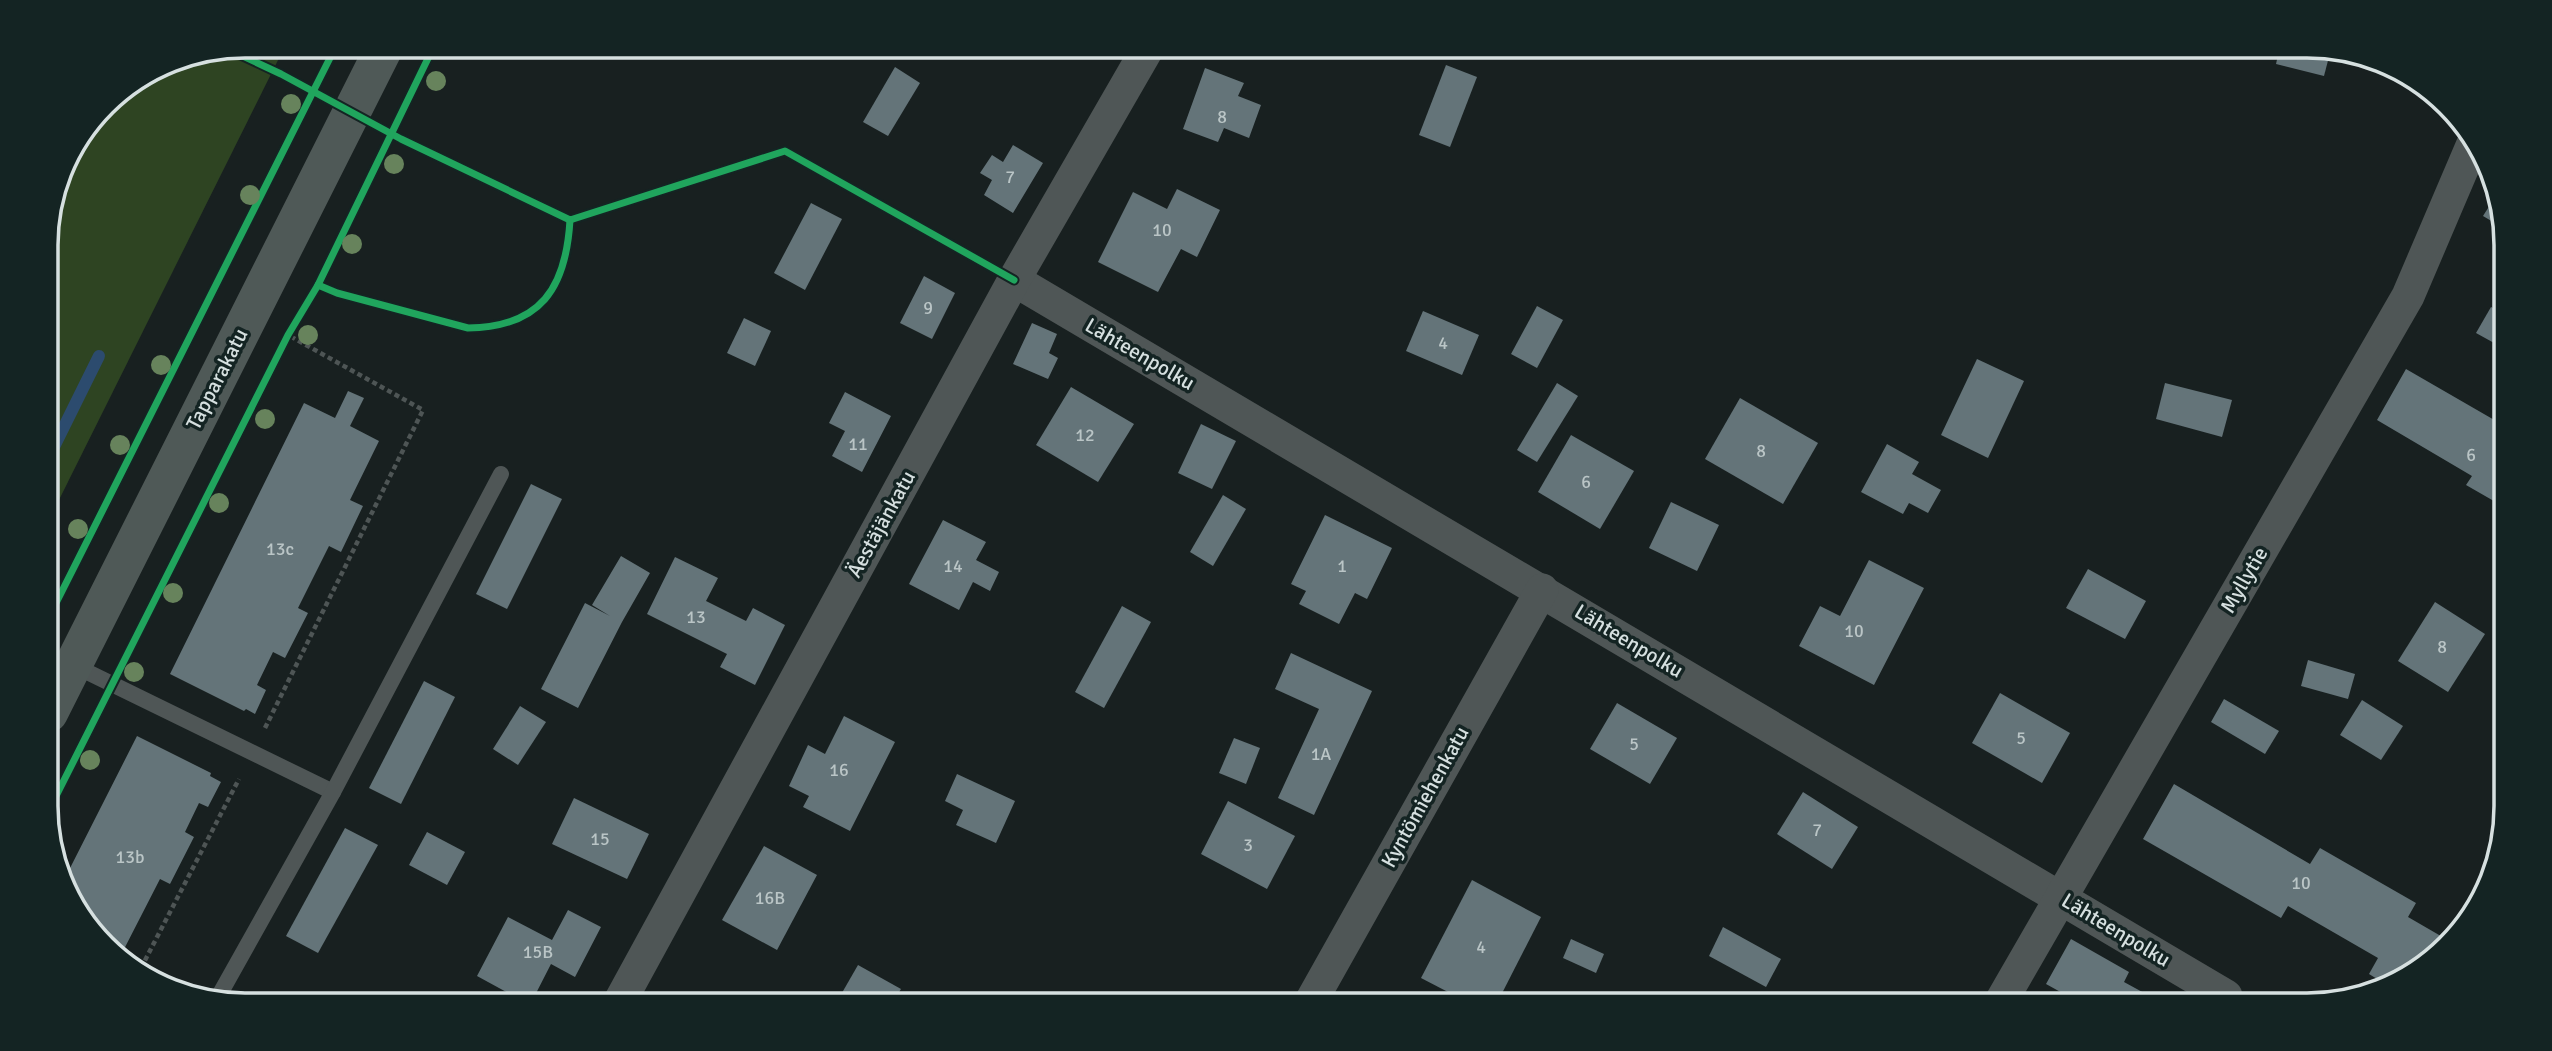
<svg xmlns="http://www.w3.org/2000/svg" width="2552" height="1051" font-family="Signika,sans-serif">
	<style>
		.green { fill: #2e4422 }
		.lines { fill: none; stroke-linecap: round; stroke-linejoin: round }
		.stream { stroke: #2c4b6e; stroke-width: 12 }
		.building { fill: #647479 }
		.path { stroke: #4e5555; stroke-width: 4.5; stroke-dasharray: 5 3.5; stroke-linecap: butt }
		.service { stroke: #4f5656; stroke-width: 16 }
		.minor { stroke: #4f5656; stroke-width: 33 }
		.secondary { stroke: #4f5957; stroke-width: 38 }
		.cycleway-casing { stroke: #142423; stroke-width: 11 }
		.cycleway { stroke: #20a55d; stroke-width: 7 }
		.tree { fill: #67835c }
		.labels { text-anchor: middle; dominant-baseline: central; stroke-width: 7; stroke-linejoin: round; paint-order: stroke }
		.number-label { font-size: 18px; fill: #bac5c6 }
		.street-label { font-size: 21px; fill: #d6e0e0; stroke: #142423 }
		.rim { fill: none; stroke: #d6e0e0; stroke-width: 3.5 }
	</style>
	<rect width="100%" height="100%" fill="#182020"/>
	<!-- green -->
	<path class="green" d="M245 46H285L48 522 46 231 66 156 113 95 169 61Z"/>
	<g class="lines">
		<!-- stream -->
		<path class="stream" d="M47 461 99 356"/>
	</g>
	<!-- building -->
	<g class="building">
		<path d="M2280 46H2307L2331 49 2324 76 2276 64Z"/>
		<path d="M1446 65 1477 77 1450 147 1419 135Z"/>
		<path d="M895 67 920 83 888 136 863 122Z"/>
		<path d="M1205 68 1244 83 1238 96 1261 105 1249 138 1224 128 1218 142 1183 129Z"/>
		<path d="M1013 145 1043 163 1013 213 984 195 992 180 980 173 992 155 1003 162Z"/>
		<path d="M1177 189 1220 210 1197 257 1181 249 1158 292 1098 262 1133 192 1167 209Z"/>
		<path d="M2495 197 2505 218V229L2483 216Z"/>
		<path d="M811 203 842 219 805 290 774 273Z"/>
		<path d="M924 276 955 293 932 339 900 323Z"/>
		<path d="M1537 306 1563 320 1537 368 1511 354Z"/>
		<path d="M2491 307 2505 314V349L2476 333Z"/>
		<path d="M1423 311 1479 335 1462 375 1406 351Z"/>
		<path d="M744 318 771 331 755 366 727 353Z"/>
		<path d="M1032 323 1057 334 1049 353 1058 358 1048 379 1013 364Z"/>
		<path d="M1977 359 2024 381 1988 458 1941 435Z"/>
		<path d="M2406 369 2503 425 2500 431 2505 434 2506 508 2466 485 2472 476 2377 420Z"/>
		<path d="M1557 383 1578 396 1537 462 1517 450Z"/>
		<path d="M2165 383 2232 400 2222 437 2156 419Z"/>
		<path d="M1071 387 1134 424 1098 482 1036 445Z"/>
		<path d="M348 391 364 398 350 426 379 441 350 500 363 506 341 552 329 546 298 608 308 613 285 658 273 652 257 685 266 690 255 714 246 709 244 711 170 674 304 403 335 418Z"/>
		<path d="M845 392 891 416 862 472 832 456 845 431 829 423Z"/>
		<path d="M1740 398 1818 443 1783 504 1705 459Z"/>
		<path d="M1201 424 1236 441 1212 489 1178 473Z"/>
		<path d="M1571 435 1634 471 1600 529 1538 492Z"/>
		<path d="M1887 444 1919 462 1912 474 1941 490 1928 513 1909 503 1903 514 1861 492Z"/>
		<path d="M531 484 562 499 507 609 476 594Z"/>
		<path d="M1223 495 1246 509 1213 566 1190 552Z"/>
		<path d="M1671 502 1719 525 1697 571 1649 548Z"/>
		<path d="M1325 515 1392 548 1367 599 1355 593 1339 624 1299 604 1306 591 1291 584Z"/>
		<path d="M943 520 986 542 976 560 999 572 990 591 973 582 959 610 909 584Z"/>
		<path d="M621 556 650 573 622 622 578 708 541 689 585 603 610 616 592 605Z"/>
		<path d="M675 557 718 578 706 601 746 621 753 608 785 625 755 685 720 667 727 654 647 614Z"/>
		<path d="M1869 560 1924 588 1874 685 1799 646 1820 606 1840 616Z"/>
		<path d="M2088 569 2146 601 2125 639 2066 608Z"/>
		<path d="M2435 602 2485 634 2448 692 2398 661Z"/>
		<path d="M1122 606 1151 622 1104 708 1075 692Z"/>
		<path d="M1291 653 1372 691 1314 815 1278 798 1319 709 1275 689Z"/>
		<path d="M2308 660 2355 674 2348 699 2301 686Z"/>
		<path d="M424 681 455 697 401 804 369 788Z"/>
		<path d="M2000 693 2070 733 2042 783 1972 743Z"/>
		<path d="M2224 699 2279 731 2265 754 2211 722Z"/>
		<path d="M2362 700 2403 726 2381 760 2340 735Z"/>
		<path d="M1617 703 1677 738 1650 784 1590 749Z"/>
		<path d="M520 706 546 722 518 765 493 749Z"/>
		<path d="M844 716 895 742 850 831 803 807 809 796 789 786 808 745 825 754Z"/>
		<path d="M137 736 211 773 210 776 221 782 208 807 199 803 185 832 194 837 170 884 160 879 121 955 95 937 65 878Z"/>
		<path d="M1234 738 1260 748 1246 784 1219 773Z"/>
		<path d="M957 774 1015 801 996 843 956 825 963 810 945 801Z"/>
		<path d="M2174 784 2310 864 2320 848 2416 903 2408 917 2446 939 2428 965 2382 982 2369 974 2378 958 2288 906 2281 918 2143 839Z"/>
		<path d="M1803 792 1858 827 1832 869 1777 834Z"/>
		<path d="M574 798 649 834 627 879 552 844Z"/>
		<path d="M1228 801 1295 836 1267 889 1201 854Z"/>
		<path d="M345 828 378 845 318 953 286 936Z"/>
		<path d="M427 832 465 852 447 885 409 865Z"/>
		<path d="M764 846 817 875 777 950 722 920Z"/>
		<path d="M1472 880 1541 917 1496 1005H1473L1421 978Z"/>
		<path d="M568 910 601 927 575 977 551 964 530 1005 477 976 508 917 552 940Z"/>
		<path d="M1723 927 1781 959 1766 987 1709 956Z"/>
		<path d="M1571 939 1604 954 1596 973 1563 958Z"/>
		<path d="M2071 939 2129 972 2124 982 2146 994 2140 1005H2084L2046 984Z"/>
		<path d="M858 965 901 989 891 1005H835Z"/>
	</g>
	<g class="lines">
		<!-- path -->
		<g class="path">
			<path d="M265 728 423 410 288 335"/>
			<path d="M141 968 239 779"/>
		</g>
		<!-- service -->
		<g class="service">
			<path d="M73 665 333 792"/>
			<path d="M216 1001 333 792 501 474"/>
		</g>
		<!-- minor -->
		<g class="minor">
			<path d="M1014 280 2226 996"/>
			<path d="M618 1005 1014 280 1149 46"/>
			<path d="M1309 1005 1542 590"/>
			<path d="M1999 1005 2408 296 2472 146"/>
		</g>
		<!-- secondary -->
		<path class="secondary" d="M49 713 385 46"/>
		<!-- cycleway casing -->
		<g class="cycleway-casing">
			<g id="cycleway">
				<path d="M228 49 281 74 401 139 570 220 785 151 1014 280"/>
				<path d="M318 285 337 293 468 328C541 327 566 288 570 220"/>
				<path d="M48 619 336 46"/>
				<path d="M49 810 288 335 318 285 434 46"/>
			</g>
		</g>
		<!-- cycleway -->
		<use href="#cycleway" class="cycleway"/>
	</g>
	<!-- trees -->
	<g class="tree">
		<circle cx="436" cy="81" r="10"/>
		<circle cx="291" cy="104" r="10"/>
		<circle cx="394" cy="164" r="10"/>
		<circle cx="250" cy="195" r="10"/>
		<circle cx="352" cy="244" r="10"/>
		<circle cx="308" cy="335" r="10"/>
		<circle cx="161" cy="365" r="10"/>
		<circle cx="265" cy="419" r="10"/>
		<circle cx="120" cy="445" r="10"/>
		<circle cx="219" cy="503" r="10"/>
		<circle cx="78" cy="529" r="10"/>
		<circle cx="173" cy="593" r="10"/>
		<circle cx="134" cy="672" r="10"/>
		<circle cx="90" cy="760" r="10"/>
	</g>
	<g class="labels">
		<!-- number labels -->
		<g class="number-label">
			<text x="1222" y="117">8</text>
			<text x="1010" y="177">7</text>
			<text x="1162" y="230">10</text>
			<text x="928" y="308">9</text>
			<text x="1443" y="343">4</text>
			<text x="1085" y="435">12</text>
			<text x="858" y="444">11</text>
			<text x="1761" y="451">8</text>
			<text x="2471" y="455">6</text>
			<text x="1586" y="482">6</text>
			<text x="280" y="549">13c</text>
			<text x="953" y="566">14</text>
			<text x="1342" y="566">1</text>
			<text x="696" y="617">13</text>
			<text x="1854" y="631">10</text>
			<text x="2442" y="647">8</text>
			<text x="2021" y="738">5</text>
			<text x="1634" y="744">5</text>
			<text x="1321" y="754">1A</text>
			<text x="839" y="770">16</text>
			<text x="1817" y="830">7</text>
			<text x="600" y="839">15</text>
			<text x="1248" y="845">3</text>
			<text x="130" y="857">13b</text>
			<text x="2301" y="883">10</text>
			<text x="770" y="898">16B</text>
			<text x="1481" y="947">4</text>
			<text x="538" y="952">15B</text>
		</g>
		<!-- street labels -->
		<g class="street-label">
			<text transform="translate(1140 354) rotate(30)">Lähteenpolku</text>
			<text transform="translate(217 379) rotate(-63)">Tapparakatu</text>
			<text transform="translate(881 524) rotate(-61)">Äestäjänkatu</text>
			<text transform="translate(2244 580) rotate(-60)">Myllytie</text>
			<text transform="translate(1629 641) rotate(31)">Lähteenpolku</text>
			<text transform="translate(1425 797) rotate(-61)">Kyntömiehenkatu</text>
			<text transform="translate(2116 930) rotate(31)">Lähteenpolku</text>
		</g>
	</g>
	<!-- crop -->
	<path d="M0 0H2552V1051H0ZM245 58H2307A187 187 0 0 1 2494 245V806A187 187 0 0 1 2307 993H245A187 187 0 0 1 58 806V245A187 187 0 0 1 245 58Z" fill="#142423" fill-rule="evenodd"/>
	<path class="rim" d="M245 58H2307A187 187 0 0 1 2494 245V806A187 187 0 0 1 2307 993H245A187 187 0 0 1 58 806V245A187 187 0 0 1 245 58Z"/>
</svg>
